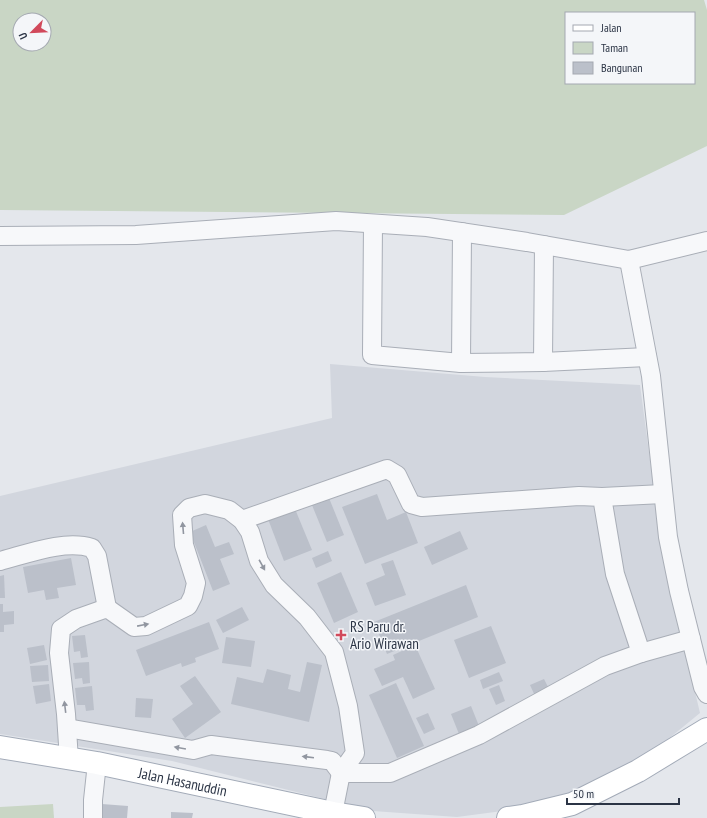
<svg xmlns="http://www.w3.org/2000/svg" width="707" height="818" font-family="'PT Sans Narrow',sans-serif">
	<style>
		.built { fill: #d2d6de }
		.green { fill: #c9d6c5; fill-rule: evenodd }
		.building { fill: #bbc0ca }
		.lines { fill: none; stroke-linecap: round; stroke-linejoin: round }
		.minor-casing { stroke: #a9aeb7; stroke-width: 20 }
		.major-casing { stroke: #a3abb8; stroke-width: 24 }
		.minor { stroke: #f7f8fa; stroke-width: 18 }
		.major { stroke: #fff; stroke-width: 22 }
		.oneway { fill: #9196a0 }
		.poi-dot { fill: #d1495b; stroke: #f4f6f9; stroke-width: 1.5 }
		.labels { text-anchor: middle; dominant-baseline: central; stroke-width: 3; stroke-linejoin: round; paint-order: stroke }
		.poi-label { font-size: 15px; fill: #2b3445; stroke: #f4f6f9; text-anchor: start }
		.street-label { font-size: 15px; fill: #2b3445; stroke: #f4f6f9 }
	</style>
	<rect width="100%" height="100%" fill="#e4e7ec"/>
	<!-- built -->
	<path class="built" d="M330 364 485 377 640 385 663 557 700 713 656 749 610 778 534 807 457 817 373 811 172 761 0 734V496L332 418Z"/>
	<!-- green -->
	<g class="green">
		<path d="M0 0H704L707 10V146L564 215 0 210ZM566 13H694V83H566ZM20 20H44V44H20Z"/>
		<path d="M53 804 54 818H0V807Z"/>
	</g>
	<!-- building -->
	<g class="building">
		<path d="M377 494 387 520 406 512 418 543 365 564 342 507Z"/>
		<path d="M329 498 344 535 327 542 312 505Z"/>
		<path d="M295 509 312 550 284 561 268 519Z"/>
		<path d="M206 525 215 547 229 542 234 554 220 559 230 584 213 591 190 532Z"/>
		<path d="M460 531 468 549 432 565 424 547Z"/>
		<path d="M328 551 332 561 316 568 312 558Z"/>
		<path d="M71 558 76 585 57 588 59 598 46 600 44 590 28 593 23 567Z"/>
		<path d="M393 560 406 595 375 606 366 583 385 575 381 564Z"/>
		<path d="M341 572 358 612 334 623 317 583Z"/>
		<path d="M4 575 5 598H0V576Z"/>
		<path d="M466 585 478 617 387 654 374 622Z"/>
		<path d="M0 604H3V612L14 611V624L4 625V632H0Z"/>
		<path d="M242 607 249 620 223 633 216 620Z"/>
		<path d="M209 622 219 649 195 658 196 662 182 667 181 663 146 676 136 650Z"/>
		<path d="M491 626 506 663 469 678 454 640Z"/>
		<path d="M85 635 88 657 81 658 80 651 74 652 72 636Z"/>
		<path d="M226 637 255 641 251 667 222 663Z"/>
		<path d="M44 645 47 660 30 664 27 648Z"/>
		<path d="M415 645 435 689 413 699 403 677 382 686 374 669 395 660 393 655Z"/>
		<path d="M89 662 90 683 83 684 82 678 75 679 73 663Z"/>
		<path d="M307 662 322 665 309 722 231 704 237 677 263 683 267 669 291 675 288 689 300 692Z"/>
		<path d="M48 665 49 681 32 682 30 666Z"/>
		<path d="M499 672 503 681 483 689 480 680Z"/>
		<path d="M195 676 221 712 185 738 172 719 193 704 180 686Z"/>
		<path d="M544 679 549 689 535 696 530 685Z"/>
		<path d="M396 683 424 746 397 758 369 695Z"/>
		<path d="M49 684 51 701 36 704 33 686Z"/>
		<path d="M499 685 505 701 496 705 489 689Z"/>
		<path d="M92 686 94 710 86 711 85 705H77L75 688Z"/>
		<path d="M136 698 153 699 151 718 135 717Z"/>
		<path d="M471 706 479 726 459 734 451 714Z"/>
		<path d="M428 713 435 729 424 734 416 718Z"/>
		<path d="M102 804 128 806 127 818H101Z"/>
		<path d="M171 812 193 813 192 818H171Z"/>
	</g>
	<g class="lines">
		<!-- minor casing -->
		<g class="minor-casing">
			<g id="minor">
				<path d="M373 224 372 355 461 363 543 362 647 357"/>
				<path d="M0 236 136 235 336 221 427 227 527 242 629 260 707 241"/>
				<path d="M629 260 651 376 668 537 679 591 703 687 707 694"/>
				<path d="M543 362 544 245"/>
				<path d="M461 363 462 232"/>
				<path d="M602 497 663 494"/>
				<path d="M242 520 387 469 397 475 411 504 422 507 579 496 602 497 615 574 641 653 605 666 479 735 390 773H341"/>
				<path d="M0 561C27 554 65 539 92 548L97 556 107 608"/>
				<path d="M641 653 691 639"/>
				<path d="M67 728 193 750 211 745 327 760 332 761 341 773"/>
				<path d="M69 760 66 714 59 653 61 629 76 619 107 608 134 627 146 626 188 606 193 596 196 583 184 545 182 515 189 508 205 504 229 510 242 520 250 532 259 561 274 585 307 617 334 652 348 706 355 753 341 773 333 813"/>
				<path d="M93 818V800L97 763"/>
			</g>
		</g>
		<!-- major casing -->
		<g class="major-casing">
			<g id="major">
				<path id="s1" d="M0 747 97 763 333 813 364 818"/>
				<path d="M508 818 523 816 572 804 638 771 707 729"/>
			</g>
		</g>
		<!-- minor -->
		<use href="#minor" class="minor"/>
		<!-- major -->
		<use href="#major" class="major"/>
	</g>
	<!-- one-way arrows -->
	<defs><path id="oneway-solid" d="M-6-.8H1V-3.2L6.5 0L1 3.2V.8H-6Z"/></defs>
	<g class="oneway">
		<use href="#oneway-solid" transform="translate(183 528) rotate(-95)"/>
		<use href="#oneway-solid" transform="translate(262 565) rotate(61)"/>
		<use href="#oneway-solid" transform="translate(143 625) rotate(-11)"/>
		<use href="#oneway-solid" transform="translate(65 707) rotate(-97)"/>
		<use href="#oneway-solid" transform="translate(180 748) rotate(-170)"/>
		<use href="#oneway-solid" transform="translate(308 757) rotate(-173)"/>
	</g>
	<!-- markers -->
	<path class="poi-dot" d="M339 629h4v4h4v4h-4v4h-4v-4h-4v-4h4z"/>
	<g class="labels">
		<!-- poi labels -->
		<g class="poi-label">
			<text x="350" y="626">RS Paru dr.<tspan x="350" dy="17">Ario Wirawan</tspan></text>
		</g>
		<!-- street labels -->
		<g class="street-label">
			<text stroke="none"><textPath href="#s1" startOffset="186">Jalan Hasanuddin</textPath></text>
		</g>
	</g>
	<!-- legend -->
	<rect x="565" y="12" width="130" height="72" fill="#f4f6f9" stroke="#a4a8b1"/>
	<rect x="573" y="25" width="20" height="6" fill="#ffffff" stroke="#a4a8b1"/>
	<text x="601" y="32" font-size="12" fill="#2b3445">Jalan</text>
	<rect x="573" y="42" width="20" height="12" fill="#c9d6c5" stroke="#a4a8b1"/>
	<text x="601" y="52" font-size="12" fill="#2b3445">Taman</text>
	<rect x="573" y="62" width="20" height="12" fill="#bbc0ca" stroke="#a4a8b1"/>
	<text x="601" y="72" font-size="12" fill="#2b3445">Bangunan</text>
	<!-- north arrow -->
	<g transform="translate(32 32) rotate(246)"><circle r="19" fill="#f4f6f9" stroke="#a4a8b1"/>
	<path d="M0-3L7 15L0 10L-7 15Z" fill="#d1495b"/>
	<text y="-6" font-size="11" font-weight="bold" text-anchor="middle" fill="#2b3445">U</text>
	</g>
	<!-- scale -->
	<path d="M567 798v6h112v-6" fill="none" stroke="#2b3445" stroke-width="2"/>
	<text x="573" y="798" font-size="12" fill="#2b3445" stroke="#f4f6f9" stroke-width="3" paint-order="stroke">50 m</text>
</svg>
